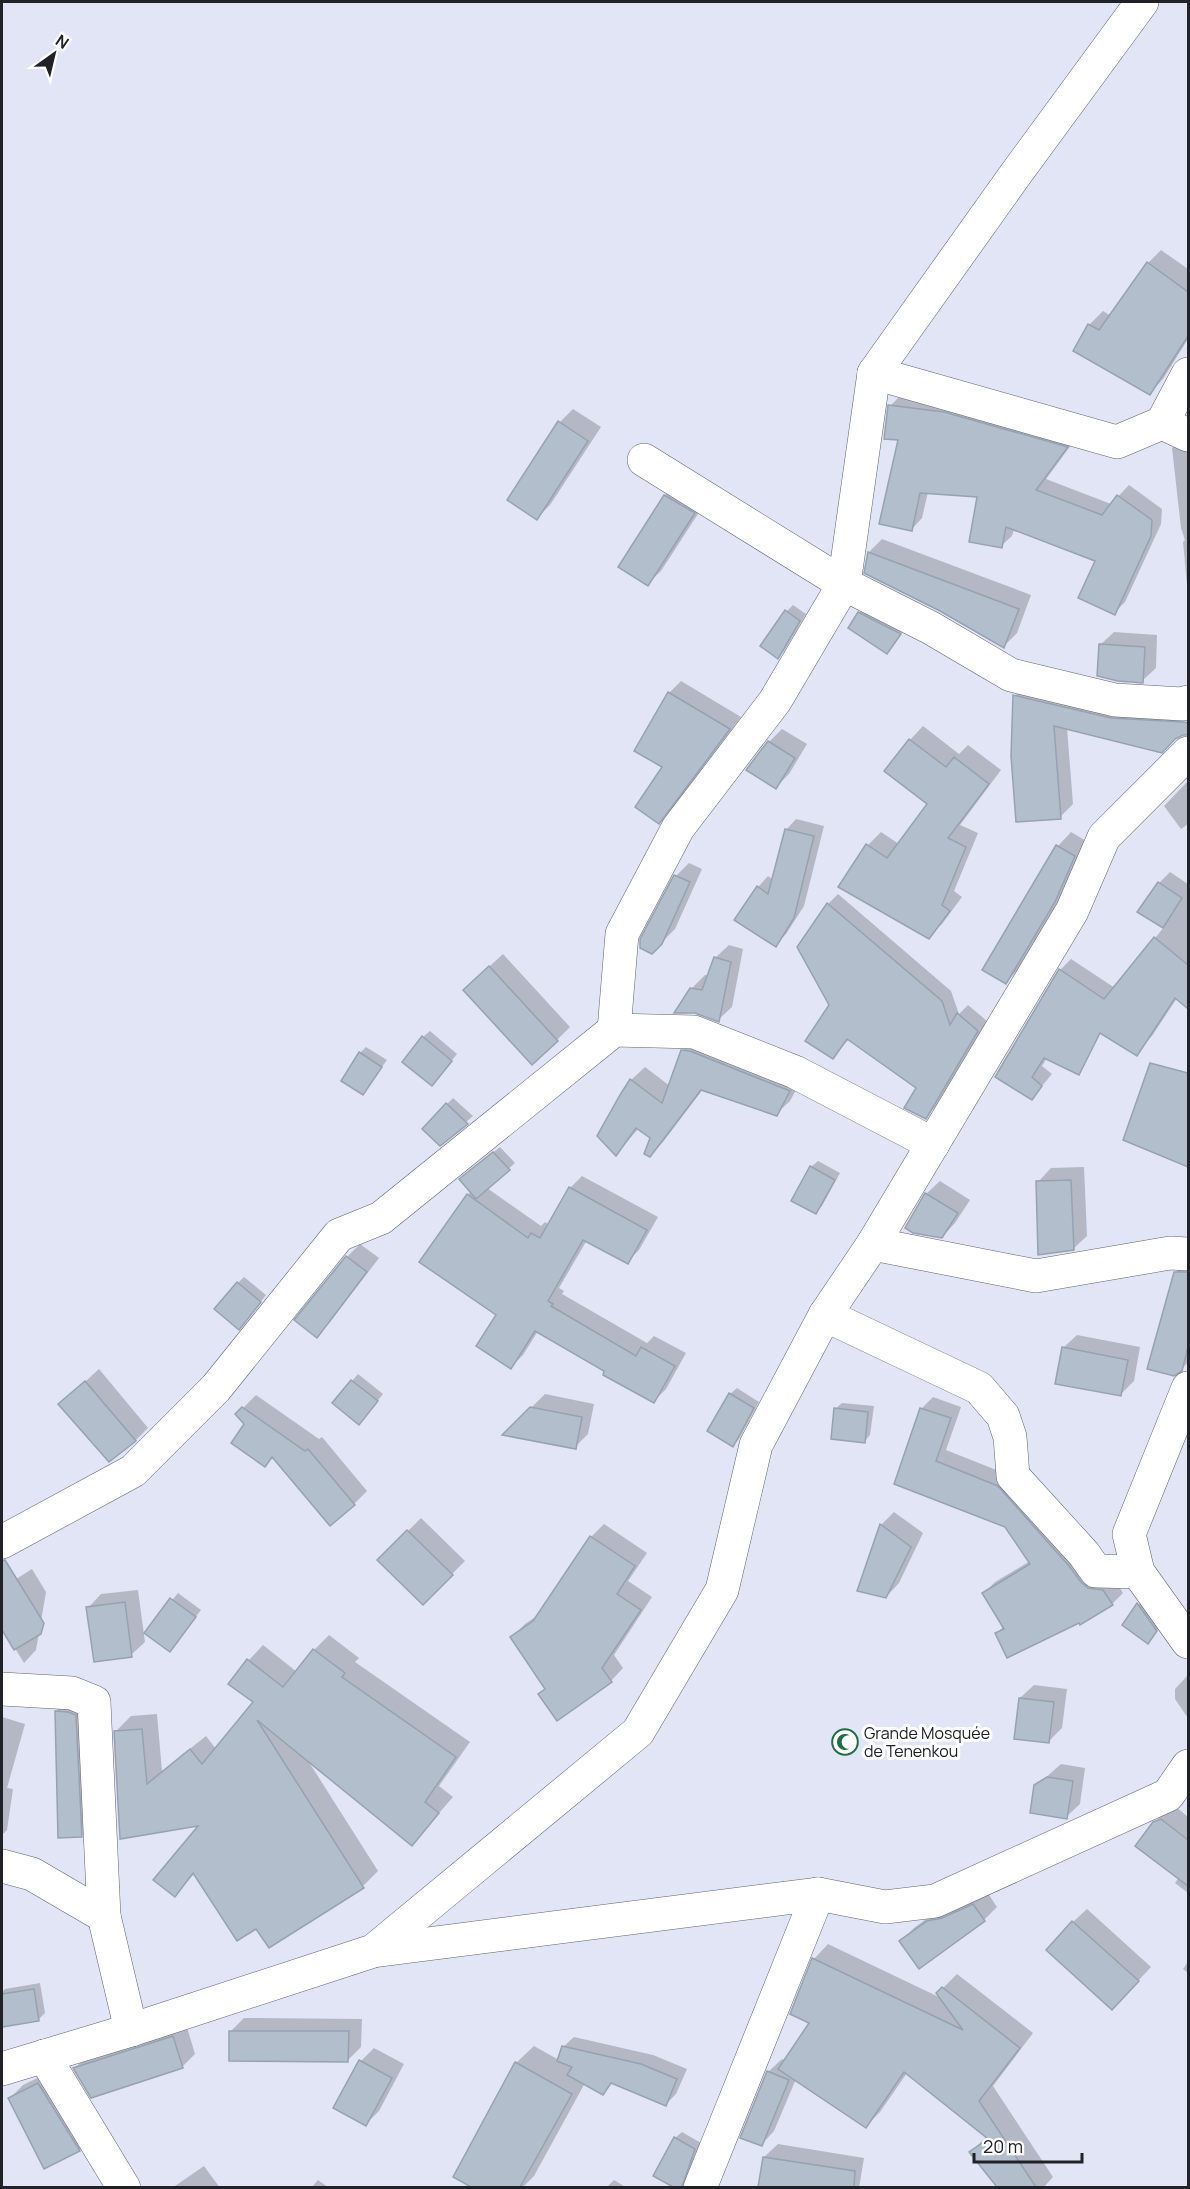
<svg xmlns="http://www.w3.org/2000/svg" width="1190" height="2189" font-family="Manrope,sans-serif">
	<style>
		.shadow { fill: #0003 }
		.building { fill: #b2becc; stroke: #97a2b0; stroke-width: 1.5 }
		.lines { fill: none; stroke-linecap: round; stroke-linejoin: round }
		.street-casing { stroke: #5f6271; stroke-width: 34 }
		.street { stroke: #fff; stroke-width: 33 }
		.labels { text-anchor: middle; dominant-baseline: central; stroke-width: 6; stroke-linejoin: round; paint-order: stroke }
		.poi-label { font-size: 16px; fill: #202228; stroke: #fff; text-anchor: start }
	</style>
	<rect width="100%" height="100%" fill="#e2e5f6"/>
	<!-- shadow -->
	<g class="shadow">
		<path d="M1161 250 1188 269V339L1163 379 1150 393 1075 350 1090 324 1103 311 1111 316 1148 263Z"/>
		<path d="M901 395 1077 437 1046 479 1111 504 1129 485 1162 509 1161 524 1125 602 1114 613 1097 560 1014 529 1012 536 1001 546 979 496 928 492 922 518 912 529 900 438 890 406Z"/>
		<path d="M573 409 601 427 550 505 537 518 560 422Z"/>
		<path d="M1185 435 1188 437V595L1183 542 1185 540 1181 528 1172 448Z"/>
		<path d="M679 482 707 500 661 571 647 584 620 566 665 495Z"/>
		<path d="M882 539 1031 595 1017 633 1004 646 940 610 866 572 869 552Z"/>
		<path d="M793 605 806 614 784 651 778 657 787 611Z"/>
		<path d="M866 607 906 627 887 652 859 613Z"/>
		<path d="M1114 632 1157 635 1156 668 1142 681 1100 645Z"/>
		<path d="M681 681 741 717 671 810 659 822 669 693Z"/>
		<path d="M1028 682 1182 709 1175 738 1067 728 1073 804 1060 817 1015 696Z"/>
		<path d="M923 726 959 754 968 745 1001 770 960 825 978 833 954 891 962 897 942 924 928 937 840 886 868 845 881 832 899 844 929 803 886 771 910 740Z"/>
		<path d="M782 729 807 744 789 774 776 787 769 742Z"/>
		<path d="M1188 781V824L1181 829 1164 806Z"/>
		<path d="M796 819 824 826 804 906 786 934 775 945 758 887 768 876 773 880 786 830Z"/>
		<path d="M1071 832 1088 842 1068 888 1019 969 1006 982 984 970 1058 846Z"/>
		<path d="M689 863 702 869 675 929 652 952 676 876Z"/>
		<path d="M1170 872 1188 884V1007L1177 998 1152 1036 1141 1047 1101 1031 1057 1042 1042 1066 1052 1074 1032 1098 997 1076 1060 970 1071 959 1115 988 1164 927 1139 912 1159 883Z"/>
		<path d="M838 894 951 991 959 1014 968 1005 987 1021 935 1107 926 1117 918 1087 849 1039 833 1057 828 904Z"/>
		<path d="M729 945 743 949 732 1007 718 1020 691 989 705 975 709 976 715 958Z"/>
		<path d="M503 954 570 1027 557 1040 478 977Z"/>
		<path d="M430 1031 457 1054 438 1078 423 1037Z"/>
		<path d="M696 1038 803 1077 790 1101 776 1114 703 1089 663 1142 650 1155 652 1138 639 1128 616 1154 599 1136 631 1080 645 1067 670 1086 682 1051Z"/>
		<path d="M366 1047 387 1060 362 1094 360 1053Z"/>
		<path d="M1151 1085 1188 1102V1166L1125 1139Z"/>
		<path d="M453 1098 473 1116 440 1144 447 1104Z"/>
		<path d="M500 1147 515 1163 487 1188 541 1226 545 1222 550 1225 570 1188 582 1176 658 1217 639 1250 627 1262 587 1240 559 1288 564 1291 562 1294 647 1343 654 1336 686 1353 666 1389 654 1401 538 1331 523 1355 511 1367 498 1315 421 1261 471 1191 467 1173Z"/>
		<path d="M818 1161 840 1173 822 1206 816 1213 811 1167Z"/>
		<path d="M1084 1167 1087 1236 1073 1249 1038 1182 1051 1168Z"/>
		<path d="M940 1181 970 1200 955 1223 942 1237 926 1194Z"/>
		<path d="M360 1244 379 1258 330 1322 317 1336 347 1257Z"/>
		<path d="M1188 1259V1362L1181 1370 1175 1273Z"/>
		<path d="M244 1277 266 1295 245 1322 238 1283Z"/>
		<path d="M1077 1335 1140 1347 1134 1381 1121 1394 1063 1348Z"/>
		<path d="M99 1369 148 1428 135 1441 61 1404Z"/>
		<path d="M358 1374 383 1394 365 1416 334 1403Z"/>
		<path d="M737 1388 759 1402 739 1439 733 1445 709 1430 730 1394Z"/>
		<path d="M545 1394 594 1404 588 1434 575 1447 505 1434Z"/>
		<path d="M256 1395 319 1439 322 1437 367 1491 354 1504 274 1457 265 1465 246 1423 237 1414Z"/>
		<path d="M933 1397 961 1407 946 1450 1009 1475 1114 1579 1123 1593 1112 1604 1079 1621 996 1634 1004 1626 984 1593 995 1582 1030 1561 1006 1526 896 1483 921 1409Z"/>
		<path d="M842 1403 874 1406 870 1435 864 1442 835 1409Z"/>
		<path d="M1188 1509V1535L1187 1536Z"/>
		<path d="M894 1512 923 1533 899 1583 886 1597 881 1525Z"/>
		<path d="M421 1518 465 1561 423 1603 379 1560Z"/>
		<path d="M604 1524 647 1553 628 1581 652 1597 614 1655 623 1668 611 1681 546 1688 512 1637 525 1624 540 1614 591 1537Z"/>
		<path d="M32 1569 46 1592 36 1650 24 1663 2 1627V1588Z"/>
		<path d="M138 1590 145 1642 131 1655 88 1608 101 1594Z"/>
		<path d="M178 1593 201 1610 170 1650 146 1633Z"/>
		<path d="M1144 1598 1162 1623 1154 1635 1124 1624Z"/>
		<path d="M329 1635 359 1658 355 1662 470 1742 439 1786 453 1797 412 1844 307 1759 378 1871 363 1886 269 1946 257 1927 195 1873 175 1895 202 1824 121 1837 116 1731 131 1716 157 1714 162 1771 206 1736 216 1749 255 1702 249 1660 263 1645 297 1672 314 1650Z"/>
		<path d="M1188 1675V1718L1175 1699V1689Z"/>
		<path d="M1034 1685 1067 1689 1062 1728 1048 1742 1020 1698Z"/>
		<path d="M70 1698 89 1702 94 1823 81 1836 56 1711Z"/>
		<path d="M2 1717 25 1724 7 1788 13 1789 7 1830 2 1835Z"/>
		<path d="M1061 1764 1085 1768 1080 1804 1066 1817 1036 1786Z"/>
		<path d="M1175 1806 1188 1817V1851L1183 1857 1154 1823 1168 1809Z"/>
		<path d="M1188 1864V1893L1175 1883Z"/>
		<path d="M987 1892 997 1907 984 1920 901 1941 914 1928 941 1908Z"/>
		<path d="M1087 1909 1151 1967 1125 1995 1073 1922Z"/>
		<path d="M828 1944 943 1999 938 1993 957 1974 1033 2033 993 2086 1053 2177 1043 2188H999L971 2152 987 2136 907 2073 880 2112 866 2126 796 2079 774 2131 761 2145 768 2072 782 2059 786 2061 811 2022 814 1959Z"/>
		<path d="M1188 1962V1973L1183 1969Z"/>
		<path d="M40 1983 45 2013 39 2019 4 2025 2 1992 5 1989Z"/>
		<path d="M244 2018 362 2019 361 2047 348 2060 231 2031Z"/>
		<path d="M186 2024 195 2054 182 2067 75 2068 88 2055Z"/>
		<path d="M574 2037 653 2055 687 2069 676 2094 666 2104 613 2082 603 2093 585 2083 534 2176 522 2188H505L492 2180 485 2188H475L455 2177 516 2063 534 2046 559 2060 563 2047Z"/>
		<path d="M374 2048 404 2064 379 2111 366 2124 335 2107 361 2061Z"/>
		<path d="M52 2071 92 2137 79 2150 10 2098 23 2085Z"/>
		<path d="M682 2132 701 2143 686 2183 681 2188H676L655 2176 675 2138Z"/>
		<path d="M778 2144 864 2158 859 2188H760L764 2157Z"/>
		<path d="M204 2166 220 2188H174L175 2186Z"/>
		<path d="M318 2180 329 2188H311Z"/>
		<path d="M614 2180 627 2188H606Z"/>
	</g>
	<!-- building -->
	<g class="building">
		<path d="M1147 262 1188 292V336L1150 395 1073 351 1088 324 1099 330Z"/>
		<path d="M888 405 944 412 1068 447 1036 490 1102 515 1117 495 1152 520 1151 536 1115 615 1078 598 1095 561 1006 527 1002 548 969 542 977 497 920 493 912 531 879 524 898 440 884 439Z"/>
		<path d="M558 421 588 441 537 520 507 500Z"/>
		<path d="M664 495 695 513 648 586 618 567Z"/>
		<path d="M868 552 1019 609 1004 648 940 611 864 573Z"/>
		<path d="M785 610 800 621 778 659 760 646Z"/>
		<path d="M858 612 901 634 887 654 848 628Z"/>
		<path d="M1099 644 1145 647 1143 683 1118 681 1097 676Z"/>
		<path d="M668 692 730 729 659 824 635 807 662 767 634 751Z"/>
		<path d="M1013 695 1111 718 1184 722 1188 723V735H1183L1175 739 1162 753 1054 726 1061 819 1016 822 1011 756Z"/>
		<path d="M909 739 946 767 954 757 989 784 948 838 966 847 942 905 950 911 929 939 838 887 866 844 887 858 927 804 884 771Z"/>
		<path d="M768 741 795 758 776 789 746 770Z"/>
		<path d="M785 829 814 836 794 918 776 947 734 920 757 886 768 894Z"/>
		<path d="M1056 845 1075 856 1055 902 1006 984 982 970Z"/>
		<path d="M674 875 690 882 662 944 652 954 640 948V939Z"/>
		<path d="M1158 882 1182 898 1163 928 1137 912Z"/>
		<path d="M827 903 942 1001 950 1025 957 1013 978 1031 926 1119 904 1108 916 1088 847 1039 833 1059 805 1041 829 1005 797 947Z"/>
		<path d="M1154 937 1188 965V1009L1175 998 1137 1056 1100 1033 1079 1075 1044 1058 1032 1077 1042 1086 1032 1100 995 1077 1059 969 1104 999Z"/>
		<path d="M714 957 731 962 719 1022 695 1013H674L690 988 702 990Z"/>
		<path d="M489 966 558 1041 532 1065 463 990Z"/>
		<path d="M422 1036 452 1061 432 1086 402 1062Z"/>
		<path d="M681 1050 690 1051 790 1091 777 1116 701 1090 650 1157 644 1154 650 1138 636 1128 616 1156 597 1136 620 1095 630 1079 662 1103Z"/>
		<path d="M359 1052 382 1067 363 1095 341 1081Z"/>
		<path d="M1150 1063 1188 1073V1167L1123 1140Z"/>
		<path d="M446 1103 468 1124 440 1146 422 1129Z"/>
		<path d="M493 1152 510 1170 476 1199 459 1179Z"/>
		<path d="M810 1166 835 1180 816 1214 791 1201Z"/>
		<path d="M1071 1180 1074 1250 1038 1255 1036 1181Z"/>
		<path d="M569 1187 647 1230 628 1264 583 1240 548 1301 553 1304 551 1306 636 1356 641 1347 675 1366 654 1403 603 1375 604 1371 535 1331 511 1369 476 1346 496 1315 419 1262 467 1194 528 1238 531 1233 540 1238Z"/>
		<path d="M925 1193 958 1213 942 1238 913 1233 905 1228Z"/>
		<path d="M346 1256 367 1272 317 1338 294 1320Z"/>
		<path d="M1174 1272H1188V1347L1182 1371 1174 1376 1147 1369Z"/>
		<path d="M237 1282 261 1302 239 1330 214 1309Z"/>
		<path d="M1062 1347 1128 1360 1121 1396 1055 1384Z"/>
		<path d="M351 1380 378 1401 359 1425 332 1403Z"/>
		<path d="M85 1381 136 1441 109 1462 58 1404Z"/>
		<path d="M729 1393 754 1408 733 1447 707 1431Z"/>
		<path d="M242 1407 305 1451 308 1449 355 1505 330 1526 272 1457 265 1467 231 1443 244 1424 235 1414Z"/>
		<path d="M530 1407 582 1417 576 1449 502 1435Z"/>
		<path d="M834 1408 868 1412 865 1443 831 1439Z"/>
		<path d="M920 1408 951 1418 936 1461 998 1486 1069 1566 1081 1582 1088 1588 1103 1590 1113 1605 1080 1625 1079 1623 1007 1658 995 1633 1004 1629 982 1593 1030 1564 1005 1527 894 1484Z"/>
		<path d="M880 1524 911 1547 886 1598 857 1591Z"/>
		<path d="M407 1530 453 1575 423 1605 377 1560Z"/>
		<path d="M590 1536 635 1566 617 1594 641 1610 602 1668 612 1682 557 1721 538 1694 545 1689 510 1637 533 1621Z"/>
		<path d="M5 1560 44 1623 41 1634 14 1650 2 1630V1561Z"/>
		<path d="M170 1598 196 1617 170 1652 144 1633Z"/>
		<path d="M125 1602 132 1657 94 1662 86 1607Z"/>
		<path d="M1137 1603 1157 1631 1148 1644 1122 1625Z"/>
		<path d="M313 1649 345 1673 342 1677 456 1757 425 1802 439 1813 412 1846 257 1720 364 1888 269 1948 256 1929 237 1941 193 1873 175 1897 153 1880 198 1826 120 1839 114 1731 142 1729 147 1784 190 1749 202 1764 253 1702 228 1684 247 1659 283 1687Z"/>
		<path d="M1019 1698 1054 1702 1049 1743 1014 1739Z"/>
		<path d="M55 1711 68 1712 76 1715 82 1837 58 1838Z"/>
		<path d="M1047 1777 1073 1781 1067 1819 1030 1813 1034 1785Z"/>
		<path d="M1161 1819 1188 1840V1886L1135 1846 1153 1822Z"/>
		<path d="M973 1904 985 1921 919 1969 899 1941 927 1921 942 1918Z"/>
		<path d="M1072 1921 1139 1981 1112 2010 1046 1950Z"/>
		<path d="M812 1958 963 2030 936 1993 942 1987 1020 2048 979 2101 1036 2187H997L969 2152 988 2139 904 2072 866 2128 778 2069 809 2023 790 2014Z"/>
		<path d="M34 1989 39 2021 2 2027V1994Z"/>
		<path d="M229 2031H349L348 2062 229 2061Z"/>
		<path d="M173 2036 183 2068 91 2098 73 2068Z"/>
		<path d="M562 2046 641 2064 677 2079 666 2106 611 2083 603 2095 567 2075 572 2067 557 2061Z"/>
		<path d="M359 2060 392 2078 366 2126 333 2108Z"/>
		<path d="M515 2062 572 2094 520 2187H471L453 2177Z"/>
		<path d="M767 2071 789 2080 762 2146 740 2138Z"/>
		<path d="M38 2083 80 2151 44 2169 8 2098Z"/>
		<path d="M674 2137 695 2149 682 2187H673L653 2176Z"/>
		<path d="M763 2157 855 2171 854 2187H758Z"/>
	</g>
	<g class="lines">
		<!-- street casing -->
		<g class="street-casing">
			<g id="street">
				<path d="M874 373 1117 442 1162 423 1188 374"/>
				<path d="M1162 423 1188 435"/>
				<path d="M644 460 844 584 931 628 1011 675 1115 700 1182 704 1188 702"/>
				<path d="M614 1030 622 934 678 828 775 701 844 584 874 373 1015 175 1142 2"/>
				<path d="M873 1244 1036 1276 1170 1253 1188 1254"/>
				<path d="M825 1315 979 1388 1003 1416 1010 1437 1013 1476 1084 1554 1096 1571 1138 1572"/>
				<path d="M1188 1388 1129 1534 1138 1572 1188 1642"/>
				<path d="M2 1542 133 1471 216 1388 339 1235 381 1218 614 1030 694 1032 795 1072 933 1144"/>
				<path d="M2 1689 72 1693 94 1702 104 1916 131 2030"/>
				<path d="M2 1866 32 1874 104 1916"/>
				<path d="M373 1951 818 1894 885 1907 935 1901 1168 1795 1188 1766"/>
				<path d="M44 2056 124 2188"/>
				<path d="M2 2069 131 2030 373 1951 638 1732 722 1590 756 1445 825 1315 873 1244 1072 911 1104 837 1188 753"/>
				<path d="M700 2188 818 1894"/>
			</g>
		</g>
		<!-- street -->
		<use href="#street" class="street"/>
	</g>
	<!-- icons -->
	<defs>
		<g id="mosque-ring" transform="scale(1.35)"><circle r="9.5" fill="#fff" stroke="#1d7041" stroke-width="1.5"/><path d="M3.5-4.9A6 6 0 1 0 3.5 4.9A5 5 0 1 1 3.5-4.9Z" fill="#1d7041"/></g>
	</defs>
	<g fill-rule="evenodd">
		<use href="#mosque-ring" x="845" y="1742"/>
	</g>
	<g class="labels">
		<!-- poi labels -->
		<g class="poi-label">
			<text x="864" y="1733">Grande Mosquée<tspan x="864" dy="18">de Tenenkou</tspan></text>
		</g>
	</g>
	<!-- border -->
	<rect width="1190" height="2189" fill="none" stroke="#202228" stroke-width="6"/>
	<!-- north arrow -->
	<g transform="translate(54 54) rotate(34)" stroke="#ffffff" stroke-width="4.5" paint-order="stroke">
	<path d="M0-4.5L10 22L0 15L-10 22Z" fill="#202228"/>
	<text y="-9" font-size="16" font-weight="bold" text-anchor="middle" fill="#202228">N</text>
	</g>
	<!-- scale -->
	<path d="M974 2153v9h108v-9" fill="none" stroke="#202228" stroke-width="3"/>
	<text x="983" y="2153" font-size="18" fill="#202228" stroke="#ffffff" stroke-width="4.5" paint-order="stroke">20 m</text>
</svg>
